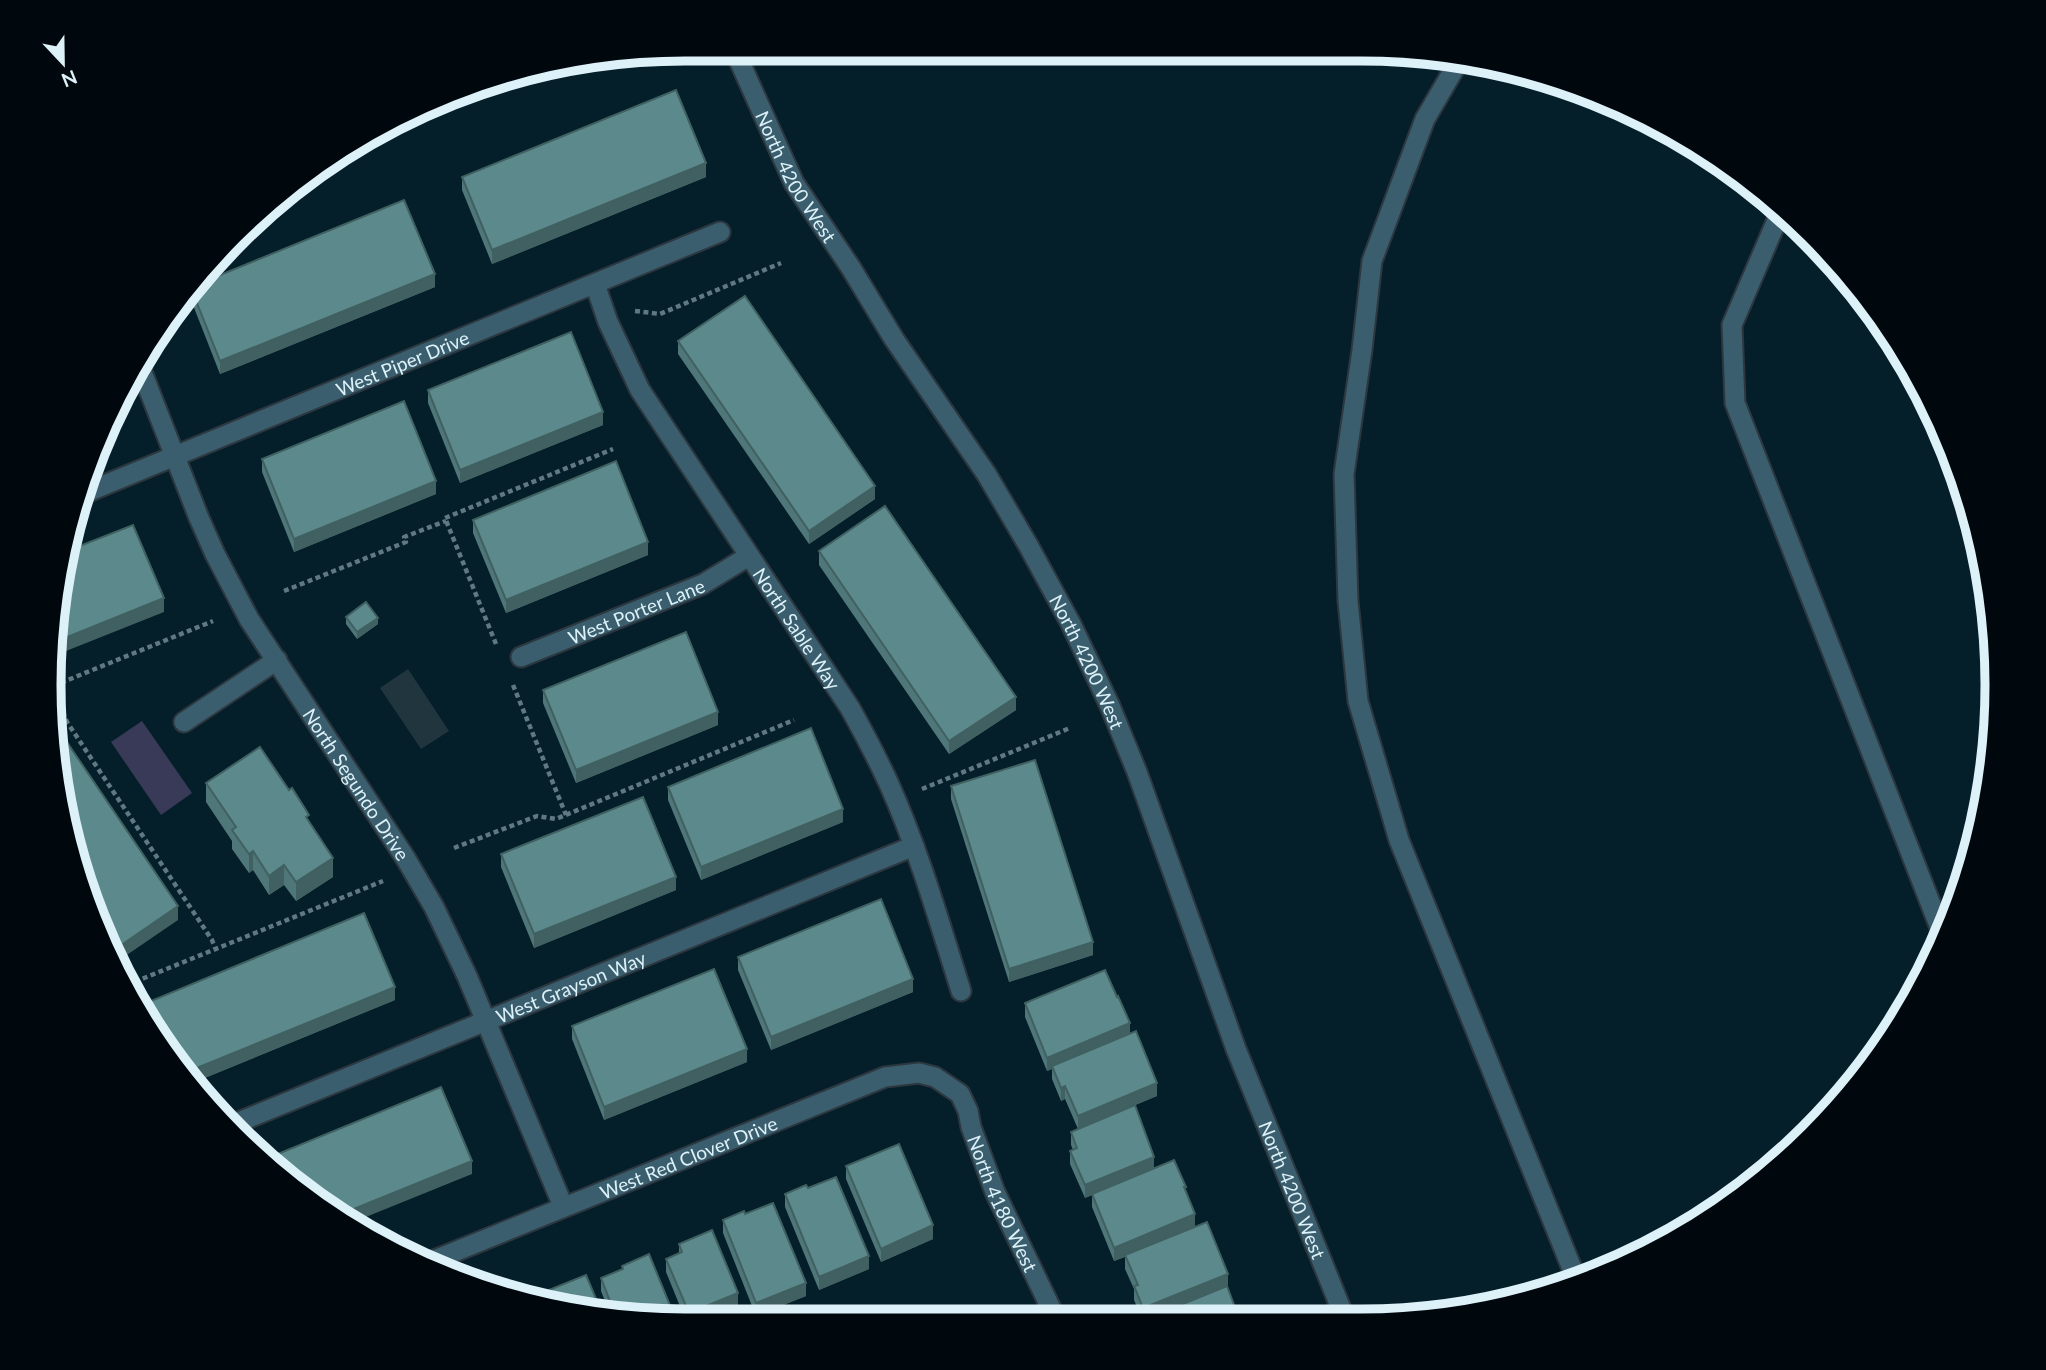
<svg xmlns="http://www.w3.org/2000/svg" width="2046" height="1370" font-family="Lato,sans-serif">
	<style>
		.green { fill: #20353e }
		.water { fill: #393a57 }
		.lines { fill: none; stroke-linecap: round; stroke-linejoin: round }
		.service-casing { stroke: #2c373f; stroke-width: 23 }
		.minor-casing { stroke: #2c373f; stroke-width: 23 }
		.path { stroke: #607881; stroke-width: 4.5; stroke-dasharray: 5 3.5; stroke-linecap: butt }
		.service { stroke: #3a5e6d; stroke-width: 19 }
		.minor { stroke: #3a5e6d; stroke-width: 19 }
		.wall { fill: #4f7678 }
		.shaded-wall { fill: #406061 }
		.building { fill: #5c898b; stroke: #406061; stroke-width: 2 }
		.labels { text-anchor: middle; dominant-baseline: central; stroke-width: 5; stroke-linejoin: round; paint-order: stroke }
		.street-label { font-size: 19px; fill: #ddf1f9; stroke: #00080d }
		.rim { fill: none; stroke: #ddf1f9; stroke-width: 9 }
	</style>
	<rect width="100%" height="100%" fill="#041f29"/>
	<!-- green -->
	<path class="green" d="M408 669 449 731 421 749 380 688Z"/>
	<!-- water -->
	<path class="water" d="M142 721 192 793 161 815 111 742Z"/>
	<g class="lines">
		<!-- service casing -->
		<g class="service-casing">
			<g id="service">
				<path d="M1460 59 1425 119 1372 261 1362 350 1344 474 1348 601 1358 701 1399 840 1577 1281"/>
				<path d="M1780 213 1732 325 1735 403 1944 938"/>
				<path d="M184 722 277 660"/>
			</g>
		</g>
		<!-- minor casing -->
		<g class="minor-casing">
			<g id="minor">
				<path id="s1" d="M734 49 794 183 851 268 894 339 987 475 1028 545 1071 624 1110 706 1137 772 1236 1049 1346 1321"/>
				<path id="s2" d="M595 284 608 322 640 390 850 708C864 733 877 758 889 784 919 851 939 921 961 991"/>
				<path id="s3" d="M140 367 199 518 215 554 249 619 406 859 434 907 467 976 563 1206"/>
				<path id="s4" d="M85 493 720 232"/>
				<path id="s5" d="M521 657 703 584 749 556"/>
				<path id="s6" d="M229 1126 914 846"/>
				<path id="s7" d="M427 1263 885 1077 919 1073 935 1077 960 1094 968 1111 971 1127 995 1192 1057 1321"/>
			</g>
		</g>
		<!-- path -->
		<g class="path">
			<path d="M635 311 660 314 781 263"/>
			<path d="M284 591 406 542 404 537 446 521"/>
			<path d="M496 644 445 518 613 449"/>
			<path d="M513 685 566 815"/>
			<path d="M53 686 213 621"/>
			<path d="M53 688 67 722 212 940 215 948"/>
			<path d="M922 789 1070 728"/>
			<path d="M454 848 537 816 556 819 794 720"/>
			<path d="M127 985 383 881"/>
		</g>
		<!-- service -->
		<use href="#service" class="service"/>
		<!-- minor -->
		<use href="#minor" class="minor"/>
	</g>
	<!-- wall -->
	<g class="wall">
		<path d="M462 177H706L492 264 462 190Z"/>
		<path d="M193 286 435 287 220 374 191 300V288Z"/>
		<path d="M678 341 875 499 809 544 678 354Z"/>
		<path d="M428 390 603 425 460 483 428 403Z"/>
		<path d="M262 459 436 494 294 552 262 472Z"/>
		<path d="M473 520 648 555 506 613 473 533Z"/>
		<path d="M819 551 1016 710 949 754 819 565Z"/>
		<path d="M346 617 378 624 357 639 346 624Z"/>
		<path d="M543 690 718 725 576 783 543 703Z"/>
		<path d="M206 783 309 821 333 877 296 901 284 885 269 895 253 870 249 873 232 849V841L206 802Z"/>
		<path d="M951 786 1093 955 1009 982 951 799Z"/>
		<path d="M668 787 843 822 701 880 668 800Z"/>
		<path d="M501 854 676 890 534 948 501 867Z"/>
		<path d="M738 957 913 992 771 1050 738 970Z"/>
		<path d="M395 1000 195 1082 159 1036 151 1014V1001Z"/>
		<path d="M1025 1003 1130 1034 1157 1096 1135 1105 1154 1168 1186 1192 1195 1227 1228 1287 1240 1321H1146V1320L1143 1321 1134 1300V1289L1125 1269V1257L1114 1261 1092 1207V1195L1085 1198 1070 1164V1151L1073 1150 1071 1145V1132L1078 1129 1065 1099 1061 1101 1052 1079V1069L1047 1071 1025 1017Z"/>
		<path d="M572 1026 747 1062 604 1120 572 1039Z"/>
		<path d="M846 1166 933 1239 881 1262 846 1179Z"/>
		<path d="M808 1188 869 1269 819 1290 785 1207V1194Z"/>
		<path d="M745 1214 806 1296 756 1316 723 1233V1220Z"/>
		<path d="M679 1244 738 1306 702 1321H686L666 1272V1259L679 1254Z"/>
		<path d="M622 1266 676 1320 610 1314 601 1291V1278L622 1269Z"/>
	</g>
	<!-- shaded-wall -->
	<g class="shaded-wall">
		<path d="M706 163V177L492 264V250Z"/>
		<path d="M435 274V287L220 374V361Z"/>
		<path d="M603 412V425L460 483V470Z"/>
		<path d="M436 481V494L294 552V539Z"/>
		<path d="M875 486V499L809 544V531Z"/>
		<path d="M648 542V555L506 613V600Z"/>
		<path d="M164 598V612L51 657 50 644Z"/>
		<path d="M378 618V624L357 639V632Z"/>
		<path d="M1016 697V710L949 754V741Z"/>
		<path d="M718 712V725L576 783V770Z"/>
		<path d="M843 809V822L701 880V867Z"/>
		<path d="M253 851V870L249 873V854Z"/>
		<path d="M333 858V877L296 901V882Z"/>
		<path d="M284 865V885L269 895V876Z"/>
		<path d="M676 877V890L534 948V934Z"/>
		<path d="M178 906V920L118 961 114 950Z"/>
		<path d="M1093 942V955L1009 982V969Z"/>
		<path d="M913 979V992L771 1050V1037Z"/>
		<path d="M395 987V1000L195 1082 187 1072Z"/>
		<path d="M1130 1023V1036L1052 1066V1069L1047 1071V1058Z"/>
		<path d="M747 1049V1062L604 1120V1107Z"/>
		<path d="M1157 1083V1096L1078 1129V1116Z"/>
		<path d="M1065 1086V1099L1061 1101V1088Z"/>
		<path d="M1154 1157V1170L1085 1198V1185Z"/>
		<path d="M472 1161V1174L356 1221 344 1213Z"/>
		<path d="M1195 1214V1227L1114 1261V1248Z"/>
		<path d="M933 1225V1239L881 1262V1249Z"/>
		<path d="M869 1256V1269L819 1290V1277Z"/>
		<path d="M1228 1274V1287L1143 1321V1308Z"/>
		<path d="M806 1283V1296L756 1316V1303Z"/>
		<path d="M738 1293V1306L702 1321H689V1313Z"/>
	</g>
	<!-- building -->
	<g class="building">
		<path d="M676 90 706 163 492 250 462 177Z"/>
		<path d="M404 200 435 274 220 361 191 288 193 286Z"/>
		<path d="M745 296 875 486 809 531 678 341Z"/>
		<path d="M571 332 603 412 460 470 428 390Z"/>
		<path d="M404 401 436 481 294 539 262 459Z"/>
		<path d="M616 461 648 542 506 600 473 520Z"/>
		<path d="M885 506 1016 697 949 741 819 551Z"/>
		<path d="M133 525 164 598 50 644 72 549Z"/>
		<path d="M366 602 378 618 357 632 346 617Z"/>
		<path d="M686 632 718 712 576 770 543 690Z"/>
		<path d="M56 726 178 906 114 950 61 809Z"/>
		<path d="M811 728 843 809 701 867 668 787Z"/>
		<path d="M260 747 289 790 292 788 309 815 306 817 333 858 296 882 284 865 269 876 253 851 249 854 232 830 236 827 206 783Z"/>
		<path d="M1035 760 1093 942 1009 969 951 786Z"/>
		<path d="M643 797 676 877 534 934 501 854Z"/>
		<path d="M881 899 913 979 771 1037 738 957Z"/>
		<path d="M364 913 395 987 187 1072 171 1051 151 1001Z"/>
		<path d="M714 969 747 1049 604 1107 572 1026Z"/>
		<path d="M1105 970 1117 997 1118 996 1130 1023 1047 1058 1025 1003Z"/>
		<path d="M1136 1031 1157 1083 1078 1116 1065 1086 1061 1088 1052 1066Z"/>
		<path d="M441 1087 472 1161 344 1213 268 1158Z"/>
		<path d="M1135 1105 1154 1157 1085 1185 1070 1151 1077 1148 1071 1132Z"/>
		<path d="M899 1144 933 1225 881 1249 846 1166Z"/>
		<path d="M1174 1160 1186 1187H1184L1195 1214 1114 1248 1092 1194Z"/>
		<path d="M836 1177 869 1256 819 1277 785 1194 806 1185 808 1188Z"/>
		<path d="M773 1203 806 1283 756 1303 723 1220 744 1211 745 1214Z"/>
		<path d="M1207 1222 1228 1274 1143 1308 1134 1286 1138 1285 1125 1255Z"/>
		<path d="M712 1230 738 1293 689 1313 666 1259 682 1252 679 1244Z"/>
		<path d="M649 1254 676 1320 615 1314 601 1278 623 1269 622 1266Z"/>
		<path d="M586 1275 602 1313 561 1309 536 1300 534 1296Z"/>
		<path d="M1227 1286 1240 1321H1146V1319Z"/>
	</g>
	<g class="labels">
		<!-- street labels -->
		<g class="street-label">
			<text stroke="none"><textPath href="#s1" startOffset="142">North 4200 West</textPath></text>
			<text stroke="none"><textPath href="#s4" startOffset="343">West Piper Drive</textPath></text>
			<text stroke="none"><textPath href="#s5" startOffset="124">West Porter Lane</textPath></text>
			<text stroke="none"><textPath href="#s2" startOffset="401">North Sable Way</textPath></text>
			<text stroke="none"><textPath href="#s1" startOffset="709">North 4200 West</textPath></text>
			<text stroke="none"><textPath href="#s3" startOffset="472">North Segundo Drive</textPath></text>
			<text stroke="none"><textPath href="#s6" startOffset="369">West Grayson Way</textPath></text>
			<text stroke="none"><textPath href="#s7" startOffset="282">West Red Clover Drive</textPath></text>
			<text stroke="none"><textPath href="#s1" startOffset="1276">North 4200 West</textPath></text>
			<text stroke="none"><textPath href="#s7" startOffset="693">North 4180 West</textPath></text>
		</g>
	</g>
	<!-- crop -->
	<path d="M0 0H2046V1370H0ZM685 61H1361A624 624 0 0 1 1985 685V685A624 624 0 0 1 1361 1309H685A624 624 0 0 1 61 685V685A624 624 0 0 1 685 61Z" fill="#00080d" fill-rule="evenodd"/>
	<path class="rim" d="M685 61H1361A624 624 0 0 1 1985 685V685A624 624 0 0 1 1361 1309H685A624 624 0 0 1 61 685V685A624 624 0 0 1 685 61Z"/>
	<!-- north arrow -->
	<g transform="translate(63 63) rotate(158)" stroke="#00080d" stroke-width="5" paint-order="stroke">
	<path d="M0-5L12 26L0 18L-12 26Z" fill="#ddf1f9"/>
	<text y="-10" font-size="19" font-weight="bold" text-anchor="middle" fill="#ddf1f9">N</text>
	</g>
</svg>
